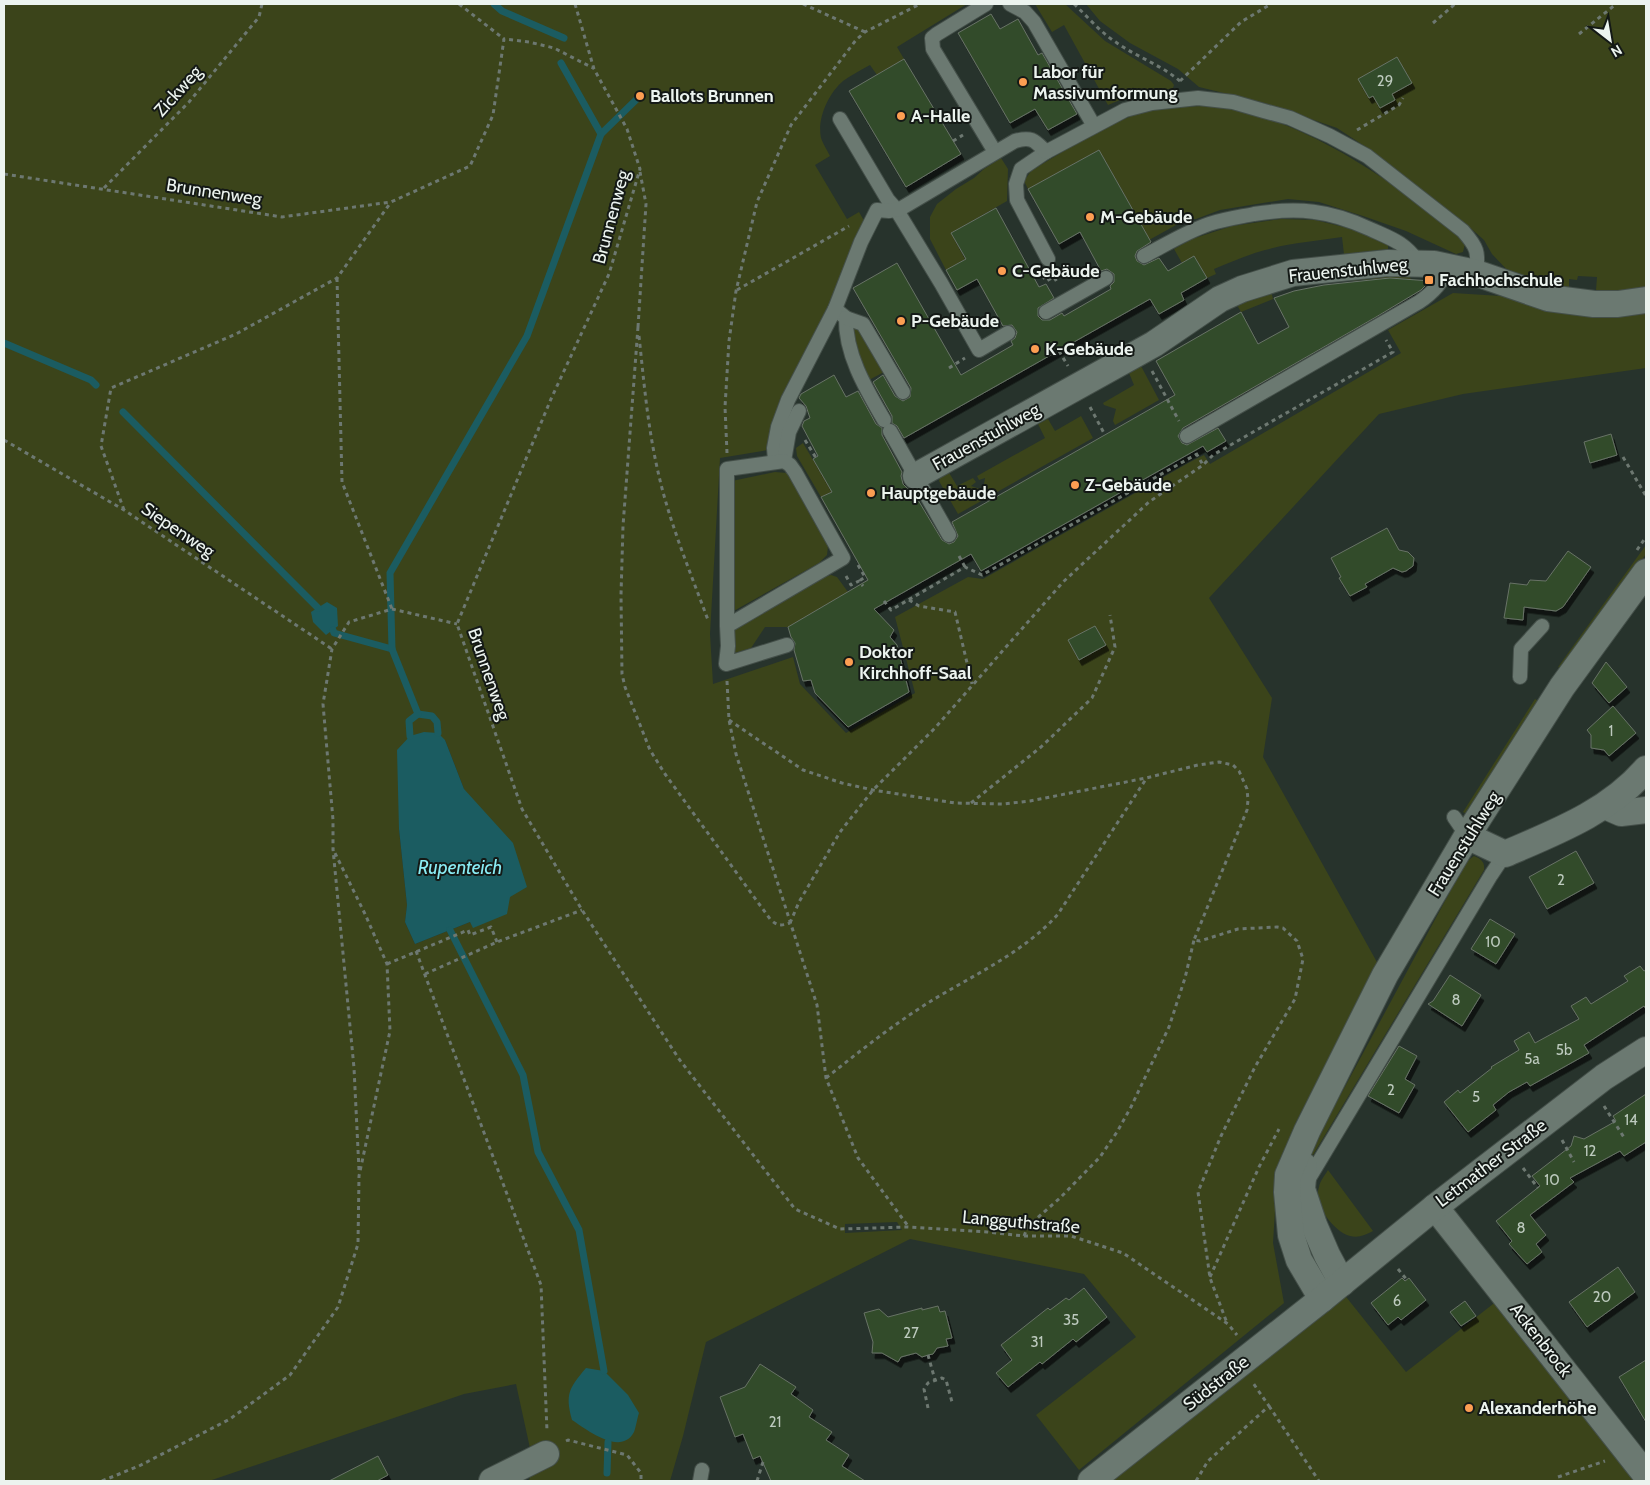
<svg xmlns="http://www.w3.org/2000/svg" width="1650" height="1485" font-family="Cabin,sans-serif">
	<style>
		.green { fill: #3b441a; fill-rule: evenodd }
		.water { fill: #1b5c61 }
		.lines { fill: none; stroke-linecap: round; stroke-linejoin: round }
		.stream { stroke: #1b5c61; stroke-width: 7 }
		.building { fill: #304c2a; stroke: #687266; filter: url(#shadow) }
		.service-casing { stroke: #444f49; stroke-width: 16 }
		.minor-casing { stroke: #444f49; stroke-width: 28 }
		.path { stroke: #6d7871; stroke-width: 3; stroke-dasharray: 4 4; stroke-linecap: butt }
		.service { stroke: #6b7971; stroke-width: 14 }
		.minor { stroke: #6b7971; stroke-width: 26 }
		.poi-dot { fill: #fc9e52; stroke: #141916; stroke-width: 2 }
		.labels { text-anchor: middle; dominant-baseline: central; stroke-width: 4; stroke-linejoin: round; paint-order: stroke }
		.number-label { font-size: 15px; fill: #bdcabe }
		.poi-label { font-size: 18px; font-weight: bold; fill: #ecf4ef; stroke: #141916; text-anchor: start }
		.street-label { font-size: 18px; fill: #ecf4ef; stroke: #141916 }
		.water-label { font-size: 19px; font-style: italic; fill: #8aedf5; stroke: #141916 }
	</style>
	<defs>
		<filter id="shadow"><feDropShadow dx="3" dy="5.5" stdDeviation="0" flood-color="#0009"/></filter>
	</defs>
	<rect width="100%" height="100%" fill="#27332c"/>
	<!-- green -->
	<g class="green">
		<path d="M4 4H967L897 47 904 59 877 75 870 65C861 70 851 75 843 81 828 94 817 119 821 138 823 144 827 150 830 156L815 165 847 219 859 212 866 224 842 279 780 399 771 429 768 450 720 458 710 634 713 684 793 657 800 684 846 733 915 693 895 617 968 577 983 579 1190 462 1204 455 1210 464 1401 353 1388 330 1453 293 1501 296 1558 313 1592 316 1646 310V368L1463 394 1379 414 1209 598 1272 698 1263 757 1378 964 1296 1122 1277 1178 1273 1243 1284 1303 1079 1470 1036 1415 1136 1337 1084 1274 910 1239 706 1342 683 1436 670 1481H529L533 1462 516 1384 464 1394 209 1481H4ZM445 740 464 789 473 927 470 922 415 944 405 922 407 905 399 829ZM897 1222 902 1230 845 1233V1224Z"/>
		<path d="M1035 4H1065L1105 41 1171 81 1174 85 1173 88 1120 100 1108 105 1064 25 1052 32Z"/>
		<path d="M1086 4H1646V291L1633 293 1596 290 1597 277 1578 276 1577 280 1569 279V288L1548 286 1510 273 1492 254 1484 240 1467 225 1372 151 1337 128 1265 103 1199 87 1178 69 1130 43 1100 21Z"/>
		<path d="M1203 106C1213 107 1223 107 1233 109 1298 123 1357 159 1410 197 1429 210 1452 225 1465 244L1463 252 1456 254 1406 231 1363 216 1319 202 1288 199 1220 210 1196 219H1187L1149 240 1099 150 1028 189 1024 181 1031 171C1068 149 1106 122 1148 111 1165 107 1185 107 1203 106Z"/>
		<path d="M1001 158 1008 169 1007 201 951 233 965 259 946 270 930 239V217L937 204 956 189 974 178 984 169Z"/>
		<path d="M1281 219 1315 220 1348 228 1388 241V249L1344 254 1342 237C1317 241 1290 243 1265 250 1247 255 1231 262 1214 269L1216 274 1207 278 1194 256 1182 263 1174 249 1192 239 1232 226Z"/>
		<path d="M1371 275 1409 276 1411 279 1390 278 1349 281 1348 277Z"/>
		<path d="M1271 291 1273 299 1241 312 1237 305Z"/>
		<path d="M856 326 859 328 884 372 869 380 859 359 852 329Z"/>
		<path d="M1141 366 1159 400 1115 425 1113 421 1116 409 1104 405 1103 403 1134 385 1129 373Z"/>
		<path d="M1081 416 1093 438 958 514 939 481 940 476 948 471 957 486 973 478 976 482 971 486 983 490 985 478 979 480 977 476 1045 438 1038 424 1048 419 1055 431Z"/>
		<path d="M803 443 819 470 837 489 821 497 797 456 796 448Z"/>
		<path d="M775 472 787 473 798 491 828 546 827 555 819 563 723 617 732 481Z"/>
		<path d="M1646 545V554L1562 670 1558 667Z"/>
		<path d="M831 575 837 577 848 592 788 627H765L751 648 731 654V631L824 577Z"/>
		<path d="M1535 699 1540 702 1469 815 1463 812Z"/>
		<path d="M1474 856C1481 859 1485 862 1484 870L1313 1155 1311 1154 1312 1148 1466 862Z"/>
		<path d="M1328 1170 1373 1231C1365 1235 1359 1238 1350 1236 1334 1232 1313 1204 1319 1187 1320 1181 1325 1175 1328 1170Z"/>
		<path d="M1339 1288 1406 1372 1502 1297 1644 1481H1099Z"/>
	</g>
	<!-- water -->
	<g class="water">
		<path d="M327 602 337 608 338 626 326 635 313 622 311 612Z"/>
		<path d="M424 732 438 733 445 740 464 789 513 843 527 887 510 897 507 914 473 928 470 922 415 944 405 922 407 905 399 829 397 750 410 736Z"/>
		<path d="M586 1368 604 1371 628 1395 639 1413C637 1419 636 1427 634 1432 621 1457 586 1429 572 1420 565 1394 569 1388 586 1368Z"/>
	</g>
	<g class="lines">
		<!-- stream -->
		<g class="stream">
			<path d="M494 4 502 11 564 38"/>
			<path d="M561 63 601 134"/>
			<path d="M4 343 91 380 96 385"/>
			<path d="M123 412 318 608"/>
			<path d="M333 630 334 633 392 649"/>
			<path d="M418 714 432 716 437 722 438 733"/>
			<path d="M410 736 409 721 418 714 392 649 390 573 527 336 601 134 640 96"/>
			<path d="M450 930 523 1075 538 1152 579 1230 604 1371"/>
			<path d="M607 1473 608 1442"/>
		</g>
	</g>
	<!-- building -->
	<g class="building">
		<path d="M991 14 1000 29 1018 19 1038 55 1042 53 1077 114 1048 130 1035 109 1010 123 958 33Z"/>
		<path d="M1397 57 1412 83 1392 94 1395 100 1380 108 1373 96 1369 98 1358 79Z"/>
		<path d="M904 59 961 154 906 187 849 91Z"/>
		<path d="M1099 150 1151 242 1137 251 1135 256 1137 261 1144 265 1159 258 1168 271 1194 256 1207 278 1181 293 1184 300 1159 314 1150 299 904 438 897 426 892 423V416L873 382 883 375 895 396 903 401 910 397 911 388 853 288 897 263 961 375 1013 345 1011 341 1015 338 1017 332 1012 325 1003 326 977 279 957 290 946 270 966 259 951 233 996 208 1039 287 1046 284 1054 298 1038 308V316L1042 320H1050L1062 313 1064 316 1111 289 1110 286 1114 282V274L1107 269 1101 271 1080 232 1059 244 1028 189Z"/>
		<path d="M1390 278 1430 281 1421 290 1376 317 1183 428 1178 436 1182 443 1187 445 1218 428 1226 441 1207 452 1203 446 981 571 971 554 874 609 894 630 890 637 897 645 909 692 848 727 815 693 811 680 803 681 794 650 795 643 791 637 788 627 868 580 821 497 832 492 813 459 818 456 802 426 804 421 810 418 806 406 799 398 801 394 834 375 846 397 858 391 876 424 882 428V435L902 472 901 476 903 484 908 489 912 490 942 540 949 544 954 542 958 536 952 522 1175 395 1156 361 1241 312 1258 344 1289 327 1274 298 1294 291 1324 285Z"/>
		<path d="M1611 434 1617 455 1590 463 1584 442Z"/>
		<path d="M1387 528 1399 550 1408 552 1414 558 1413 566 1406 571 1402 572 1393 568 1365 584 1367 587 1350 596 1339 578 1341 577 1331 558Z"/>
		<path d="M1568 551 1591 567 1563 607 1556 611 1524 607 1523 620 1504 618 1510 583 1527 585 1530 580 1546 581Z"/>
		<path d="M1095 626 1106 645 1079 660 1068 640Z"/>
		<path d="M1606 662 1627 687 1609 703 1592 683Z"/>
		<path d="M1613 706 1636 733 1609 756 1604 750 1591 748V735L1587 730Z"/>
		<path d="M1576 851 1594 883 1547 909 1529 877Z"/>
		<path d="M1490 919 1515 934 1496 964 1471 949Z"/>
		<path d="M1640 966 1644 971 1646 970V1009L1644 1006 1584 1045 1589 1053 1530 1086 1527 1082 1509 1092 1493 1105 1496 1110 1468 1132 1444 1102 1458 1090 1460 1093 1492 1068 1491 1067 1519 1050 1514 1041 1529 1032 1535 1043 1579 1019 1571 1006 1586 997 1591 1004 1628 981 1624 976Z"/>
		<path d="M1450 975 1481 995 1462 1026 1428 1004 1433 1001Z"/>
		<path d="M1399 1046 1417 1056 1405 1079 1415 1085 1399 1113 1368 1096Z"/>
		<path d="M1646 1094V1142L1624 1156 1620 1151 1570 1178 1574 1182 1530 1215 1546 1235 1536 1244 1542 1252 1527 1264 1509 1244 1512 1241 1496 1221 1540 1186 1532 1176 1571 1146 1574 1136 1584 1139 1616 1121 1613 1116Z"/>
		<path d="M1618 1267 1635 1292 1587 1327 1569 1302Z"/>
		<path d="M1402 1278 1405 1281 1409 1278 1426 1300 1401 1320 1398 1317 1388 1325 1371 1303Z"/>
		<path d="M1084 1288 1107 1317 1076 1342 1073 1339 1042 1364 1040 1362 1008 1387 996 1373 1012 1360 1001 1345 1048 1308 1050 1310 1066 1298 1069 1300Z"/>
		<path d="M1465 1301 1476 1316 1461 1326 1450 1312Z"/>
		<path d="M938 1306 940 1312 945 1311 952 1338 946 1339 948 1346 937 1348 933 1354 928 1355 922 1357 916 1353 901 1357 898 1362 882 1353H872L873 1342 864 1313 879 1309 888 1317 922 1308V1310Z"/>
		<path d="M1646 1360V1422L1619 1377Z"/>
		<path d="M760 1364 796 1387 791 1394 813 1410 809 1417 832 1432 826 1440 849 1455 842 1466 865 1481H771L760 1456 753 1459 743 1434 735 1437 720 1397 745 1387Z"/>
		<path d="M378 1456 388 1475 377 1481H329Z"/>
	</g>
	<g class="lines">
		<!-- service casing -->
		<g class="service-casing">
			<g id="service">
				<path d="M986 4 937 34 932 38 933 49 995 152"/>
				<path d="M1010 4 1025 12 1034 22 1094 126"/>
				<path d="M840 119 888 200 896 209 941 283 979 350 1008 333"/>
				<path d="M1144 256C1165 245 1186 232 1209 224 1224 219 1239 217 1254 214 1298 207 1329 210 1370 229 1392 239 1404 242 1419 263"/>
				<path d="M1048 259 1017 200 1016 184 1021 169 1046 152 1125 110 1152 103 1198 98 1233 102 1264 111 1290 118 1330 136 1367 156 1463 231C1477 247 1479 252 1476 273"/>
				<path d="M835 309 846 318C845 354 866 389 884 420"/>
				<path d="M1046 312 1106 278"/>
				<path d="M846 318 863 324 866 329 903 392"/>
				<path d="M890 431 949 535"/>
				<path d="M1187 436 1419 302C1434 292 1442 282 1450 266"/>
				<path d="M775 461 774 448 778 427 788 400 835 309 861 242 877 210 889 211 900 209 1015 141C1032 136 1035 141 1046 152"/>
				<path d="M784 461 789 432 799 411"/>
				<path d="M727 626 843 558 795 472 790 465 784 461 727 469V626L728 646 726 664 787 645"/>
				<path d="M1520 677 1521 649 1542 626"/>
				<path d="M1454 817 1467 836"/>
				<path d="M1308 1180 1491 875 1505 854"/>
				<path d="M700 1481 702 1470"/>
			</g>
		</g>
		<!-- minor casing -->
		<g class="minor-casing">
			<g id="minor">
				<path d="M916 476 1154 344 1220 299 1242 289 1293 273 1388 263 1434 264 1476 273 1548 298 1594 304H1618L1646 300"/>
				<path d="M1605 806 1621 813 1646 810"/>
				<path d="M1467 836 1505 854C1556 832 1609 812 1646 769"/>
				<path d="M1304 1166 1302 1189 1314 1225 1327 1255 1342 1283"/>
				<path d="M1435 1207 1646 1475"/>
				<path d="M1322 1299 1299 1260 1291 1235 1287 1192 1288 1175 1307 1131 1385 975 1467 836 1562 687 1646 572"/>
				<path d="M492 1481 546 1454"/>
				<path d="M1091 1481 1322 1299 1435 1207 1604 1077 1646 1050"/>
			</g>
		</g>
		<!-- path -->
		<g class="path">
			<path d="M459 4 504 39"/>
			<path d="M575 4 594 69 627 129 640 169 609 274 551 399 457 624 522 809 582 910 679 1059 795 1209 840 1229 908 1227 987 1232 1024 1236H1071L1123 1253 1228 1324 1237 1335"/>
			<path d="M803 4 865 32"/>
			<path d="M1074 4C1088 17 1101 33 1117 43 1137 57 1161 65 1180 81"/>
			<path d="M1433 23 1455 4"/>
			<path d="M1579 34 1616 4"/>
			<path d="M1180 81 1241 22 1271 4"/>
			<path d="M1357 130 1399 105 1403 98"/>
			<path d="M953 141 963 135"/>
			<path d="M4 174 282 217 391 202 470 166 493 115 504 39 529 42 554 48 593 68"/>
			<path d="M104 188 189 102 259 17 262 4"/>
			<path d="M1046 276 1044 278 1046 281 1054 277 1058 284"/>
			<path d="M337 278 342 482 392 609"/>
			<path d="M737 290 849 226"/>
			<path d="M638 327 623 526 621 595 622 674 625 687 650 750 665 774 770 919C777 926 781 926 790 923"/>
			<path d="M638 327 646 204 640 172"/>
			<path d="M639 336C644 383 648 430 659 476 670 524 691 574 708 620"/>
			<path d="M1059 351 1068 366"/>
			<path d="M949 368 965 358"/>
			<path d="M1152 371 1179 421"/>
			<path d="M1090 407 1105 435"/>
			<path d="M4 440 124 510 332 649"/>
			<path d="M805 440 816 458"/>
			<path d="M727 453 725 407 729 341 736 291 757 202 791 125 856 40 865 32 920 4"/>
			<path d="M1196 453 1203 465"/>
			<path d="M1623 457 1646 496"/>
			<path d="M124 510 101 446 111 388 236 334 337 278 391 202"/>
			<path d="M1637 550 1646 537"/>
			<path d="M959 556 965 567"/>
			<path d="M858 565 865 577 859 581"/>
			<path d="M846 576 851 585 859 581 863 586"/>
			<path d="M909 600 919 606 955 612 972 684"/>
			<path d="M884 601 891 610 965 567 982 575 1197 454"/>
			<path d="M727 681 729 720 736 754 817 1005 826 1078 858 1158 908 1226"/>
			<path d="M729 720 803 770 842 783 873 790 955 803 1003 804 1030 801 1146 778 1198 765 1219 762 1233 765 1239 771 1247 789 1248 800 1247 810 1194 940 1200 941 1238 929 1277 927 1283 928 1297 941 1303 959 1295 999 1255 1067 1221 1136 1198 1192 1210 1278 1227 1323"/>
			<path d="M971 803 1041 747 1092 698 1115 647 1110 615"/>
			<path d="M790 923 799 902 840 832 873 790 935 728 1063 582 1149 502 1203 465 1213 455 1393 352 1386 340"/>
			<path d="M416 951 541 1285 547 1431"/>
			<path d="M387 964 468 930 470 935 491 927 497 942"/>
			<path d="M425 974 497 942 582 910"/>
			<path d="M826 1078C860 1051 894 1024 931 1001 972 976 1026 951 1058 914L1146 779"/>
			<path d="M1604 1106 1625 1139"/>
			<path d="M1562 1140 1574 1162"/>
			<path d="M1523 1168 1538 1188"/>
			<path d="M359 1170 354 1068 333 849V820L323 704 332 649 349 622 392 609 457 624"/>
			<path d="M1024 1236 1028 1226 1060 1198 1100 1157 1117 1132 1131 1107 1169 1027 1185 978 1194 940"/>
			<path d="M1398 1269 1407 1280"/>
			<path d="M1210 1277 1259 1167 1279 1129"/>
			<path d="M928 1355 935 1380"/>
			<path d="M1269 1406 1319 1481"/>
			<path d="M928 1408 924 1389 928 1383 942 1378 946 1380 952 1402"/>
			<path d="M566 1441 568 1440 627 1455 641 1473V1481"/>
			<path d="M1558 1477 1605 1461"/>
			<path d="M102 1481 139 1466 230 1419 290 1375 338 1307 358 1244 359 1176 390 1031 387 964 365 914 333 849"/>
			<path d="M757 1481 763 1462"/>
			<path d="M1196 1481 1208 1461 1269 1406 1253 1383"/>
		</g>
		<!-- service -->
		<use href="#service" class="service"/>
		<!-- minor -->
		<use href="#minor" class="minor"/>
	</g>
	<!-- markers -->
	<g class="poi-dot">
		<circle cx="1023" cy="82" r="5"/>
		<circle cx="640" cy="96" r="5"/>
		<circle cx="901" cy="116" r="5"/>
		<circle cx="1090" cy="217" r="5"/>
		<circle cx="1002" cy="271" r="5"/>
		<rect x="1424" y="275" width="10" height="10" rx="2.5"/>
		<circle cx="901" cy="321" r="5"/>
		<circle cx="1035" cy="349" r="5"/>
		<circle cx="1075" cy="485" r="5"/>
		<circle cx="871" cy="493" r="5"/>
		<circle cx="849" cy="662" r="5"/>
		<circle cx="1469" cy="1408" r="5"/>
	</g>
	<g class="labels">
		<!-- number labels -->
		<g class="number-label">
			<text x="1385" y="81">29</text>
			<text x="1611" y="731">1</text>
			<text x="1561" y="880">2</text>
			<text x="1493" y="942">10</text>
			<text x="1456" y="1000">8</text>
			<text x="1564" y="1050">5b</text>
			<text x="1532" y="1059">5a</text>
			<text x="1391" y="1090">2</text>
			<text x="1476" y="1097">5</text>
			<text x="1631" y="1120">14</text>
			<text x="1590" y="1151">12</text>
			<text x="1552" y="1180">10</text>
			<text x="1521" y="1228">8</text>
			<text x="1602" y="1297">20</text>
			<text x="1397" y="1301">6</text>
			<text x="1071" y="1320">35</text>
			<text x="911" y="1333">27</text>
			<text x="1037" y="1342">31</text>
			<text x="775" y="1422">21</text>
		</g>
		<!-- poi labels -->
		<g class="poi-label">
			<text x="1033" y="72">Labor für<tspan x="1033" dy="21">Massivumformung</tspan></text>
			<text x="650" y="96">Ballots Brunnen</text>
			<text x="911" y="116">A-Halle</text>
			<text x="1100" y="217">M-Gebäude</text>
			<text x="1012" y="271">C-Gebäude</text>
			<text x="1439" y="280">Fachhochschule</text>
			<text x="911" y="321">P-Gebäude</text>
			<text x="1045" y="349">K-Gebäude</text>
			<text x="1085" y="485">Z-Gebäude</text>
			<text x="881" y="493">Hauptgebäude</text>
			<text x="859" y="652">Doktor<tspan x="859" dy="21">Kirchhoff-Saal</tspan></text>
			<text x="1479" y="1408">Alexanderhöhe</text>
		</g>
		<!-- street labels -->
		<g class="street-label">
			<text transform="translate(178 91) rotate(-48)">Zickweg</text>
			<text transform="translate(214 192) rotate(9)">Brunnenweg</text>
			<text transform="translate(611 217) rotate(-75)">Brunnenweg</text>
			<text transform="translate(1348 270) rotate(-6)">Frauenstuhlweg</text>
			<text transform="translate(986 437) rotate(-29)">Frauenstuhlweg</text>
			<text transform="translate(178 530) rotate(34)">Siepenweg</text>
			<text transform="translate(489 674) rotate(71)">Brunnenweg</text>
			<text transform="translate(1464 844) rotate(-58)">Frauenstuhlweg</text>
			<text transform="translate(1491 1163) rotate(-37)">Letmather Straße</text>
			<text transform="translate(1021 1222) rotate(5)">Langguthstraße</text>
			<text transform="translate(1541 1340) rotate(52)">Ackenbrock</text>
			<text transform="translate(1216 1383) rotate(-38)">Südstraße</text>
		</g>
		<!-- water labels -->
		<g class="water-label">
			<text x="460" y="867">Rupenteich</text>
		</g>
	</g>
	<!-- border -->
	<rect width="1650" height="1485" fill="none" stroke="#ecf4ef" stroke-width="10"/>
	<!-- north arrow -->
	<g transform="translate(1610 40) rotate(149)" stroke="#141916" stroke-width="4" paint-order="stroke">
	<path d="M0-4L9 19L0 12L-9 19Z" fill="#ecf4ef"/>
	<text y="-8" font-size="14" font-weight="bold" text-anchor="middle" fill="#ecf4ef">N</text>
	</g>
</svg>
